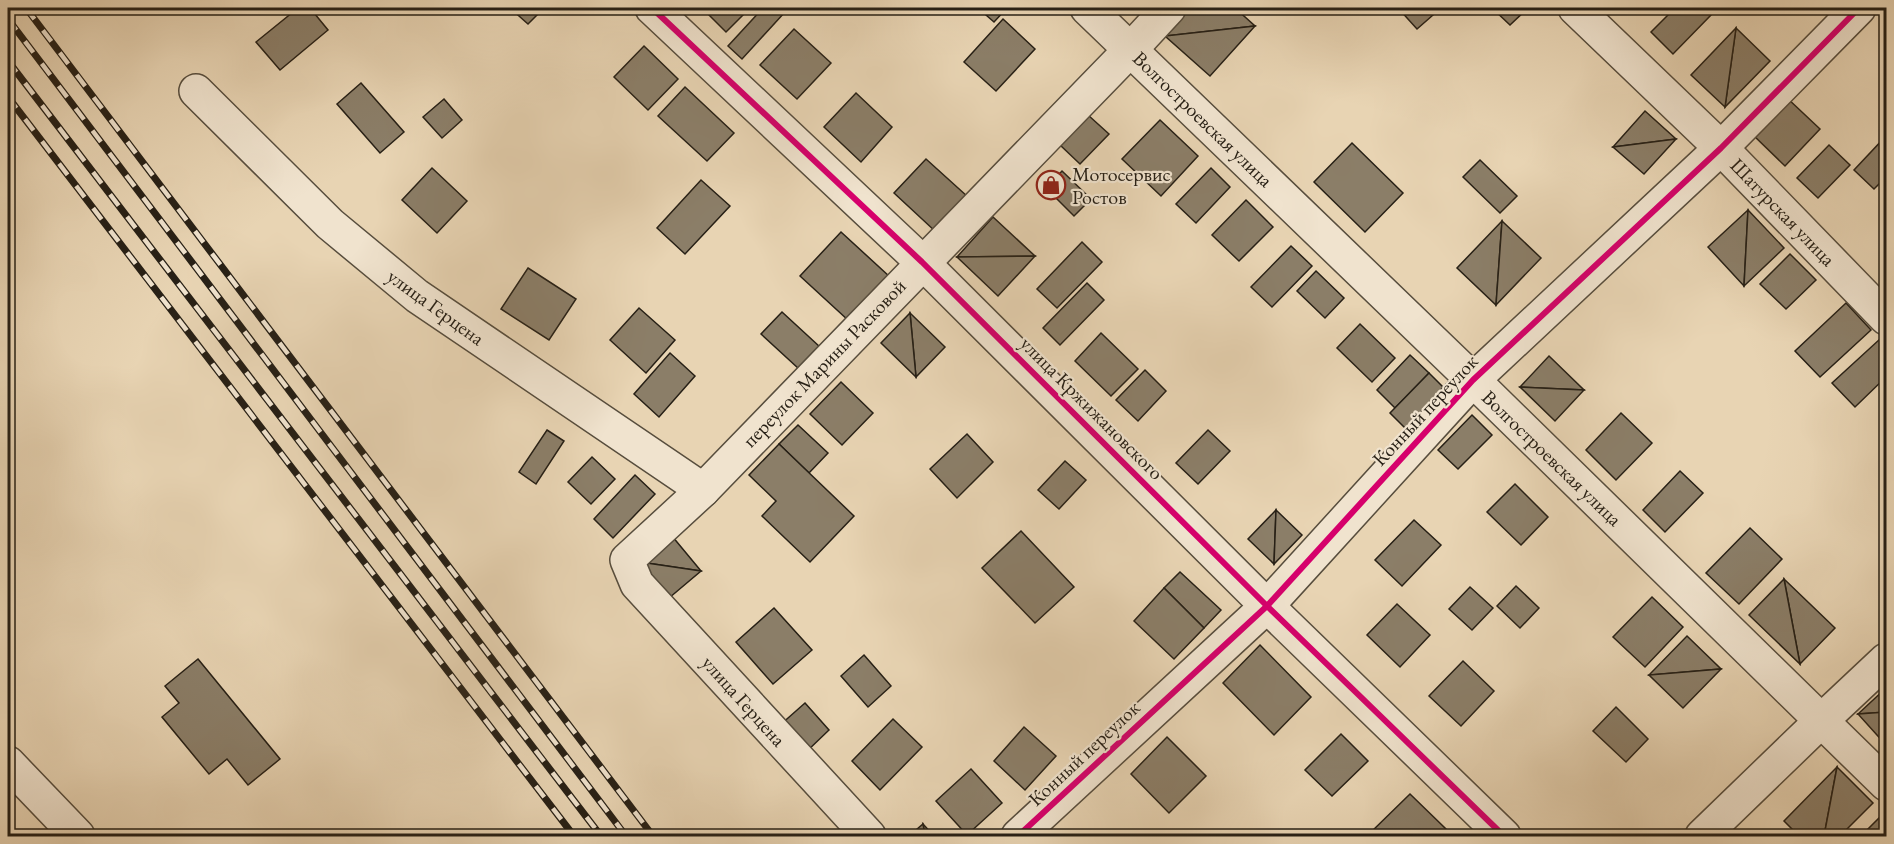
<svg xmlns="http://www.w3.org/2000/svg" width="1894" height="844" font-family="'EB Garamond',serif">
	<style>
		.building { fill: #8b7e68; stroke: #272016; stroke-width: 1.5 }
		.lines { fill: none; stroke-linecap: round; stroke-linejoin: round }
		.street-casing { stroke: #574d3d; stroke-width: 36 }
		.street { stroke: #f0e3ce; stroke-width: 33 }
		.rail-casing { stroke: #272016; stroke-width: 7 }
		.rail { stroke: #f0e3ce; stroke-width: 4.5; stroke-dasharray: 14; stroke-linecap: butt }
		.cycleway-casing { stroke: #f0e3ce; stroke-width: 10 }
		.cycleway { stroke: #d6006c; stroke-width: 6 }
		.labels { text-anchor: middle; dominant-baseline: central; stroke-width: 4.5; stroke-linejoin: round; paint-order: stroke }
		.street-label { font-size: 20px; fill: #272016; stroke: #f0e3ce }
		.poi-label { font-size: 20px; fill: #272016; stroke: #f0e3ce; text-anchor: start }
	</style>
	<rect width="100%" height="100%" fill="#e8d4b3"/>
	<filter id="stains"><feTurbulence type="fractalNoise" baseFrequency=".00333" numOctaves="4"/><feColorMatrix values="0 0 0 0 .2 0 0 0 0 .09 0 0 0 0 .02 0 0 0 .5 -.17"/></filter>
	<radialGradient id="worn" r=".72"><stop offset=".6" stop-color="#630" stop-opacity="0"/><stop offset="1" stop-color="#630" stop-opacity=".3"/></radialGradient>
	<!-- building -->
	<g class="building">
		<path d="M298 8H310L328 30 280 70 256 42Z"/>
		<path d="M510 8H544L528 24Z"/>
		<path d="M702 8H750L726 32Z"/>
		<path d="M763 8H781L785 12 742 59 728 46Z"/>
		<path d="M917 8H929L923 14Z"/>
		<path d="M978 8H1007L994 22Z"/>
		<path d="M1190 8H1235L1255 26 1165 36Z"/>
		<path d="M1398 8H1441L1417 29Z"/>
		<path d="M1492 8H1528L1510 25Z"/>
		<path d="M1675 8H1703L1711 15 1673 54 1651 32Z"/>
		<path d="M1003 19 1035 49 996 91 964 62Z"/>
		<path d="M1255 26 1210 76 1165 36Z"/>
		<path d="M1736 28 1770 61 1725 107Z"/>
		<path d="M1736 28 1725 107 1691 75Z"/>
		<path d="M794 29 831 63 797 99 760 65Z"/>
		<path d="M644 46 678 79 648 110 614 77Z"/>
		<path d="M361 83 404 132 380 153 337 104Z"/>
		<path d="M685 87 734 133 707 161 658 116Z"/>
		<path d="M856 93 892 127 861 162 824 127Z"/>
		<path d="M1786 97 1820 129 1785 166 1751 133Z"/>
		<path d="M444 99 462 120 442 138 423 117Z"/>
		<path d="M1645 111 1676 139 1613 147Z"/>
		<path d="M1088 115 1109 134 1080 164 1060 145Z"/>
		<path d="M1160 120 1198 156 1161 196 1122 159Z"/>
		<path d="M1886 136V177L1874 189 1854 170Z"/>
		<path d="M1676 139 1644 174 1613 147Z"/>
		<path d="M1352 143 1403 193 1365 232 1314 182Z"/>
		<path d="M1829 145 1850 165 1818 198 1797 178Z"/>
		<path d="M926 159 968 197 936 232 894 193Z"/>
		<path d="M1480 160 1517 196 1500 213 1463 177Z"/>
		<path d="M432 168 467 201 437 233 402 200Z"/>
		<path d="M1211 168 1230 187 1196 223 1176 204Z"/>
		<path d="M1062 171 1091 199 1074 216 1046 188Z"/>
		<path d="M701 180 730 206 685 254 657 228Z"/>
		<path d="M1246 200 1273 227 1239 261 1212 235Z"/>
		<path d="M1748 210 1744 286 1708 247Z"/>
		<path d="M1748 210 1784 248 1744 286Z"/>
		<path d="M993 217 1035 256 957 257Z"/>
		<path d="M1502 221 1496 305 1457 268Z"/>
		<path d="M1502 221 1541 258 1496 305Z"/>
		<path d="M841 232 890 277 849 321 800 276Z"/>
		<path d="M1082 242 1102 262 1057 308 1037 289Z"/>
		<path d="M1291 246 1312 266 1272 307 1251 287Z"/>
		<path d="M1790 254 1816 280 1786 309 1760 284Z"/>
		<path d="M1035 256 998 296 957 257Z"/>
		<path d="M528 268 576 299 549 340 501 309Z"/>
		<path d="M1316 271 1344 298 1325 318 1297 291Z"/>
		<path d="M1087 283 1104 300 1060 345 1043 328Z"/>
		<path d="M1846 303 1871 330 1820 377 1795 351Z"/>
		<path d="M639 308 675 340 646 373 610 340Z"/>
		<path d="M782 312 820 347 799 369 761 334Z"/>
		<path d="M910 313 945 347 916 377Z"/>
		<path d="M910 313 916 377 881 343Z"/>
		<path d="M1360 324 1395 358 1372 382 1337 348Z"/>
		<path d="M1101 333 1138 369 1111 396 1075 361Z"/>
		<path d="M1880 339 1886 346V377L1855 407 1832 383Z"/>
		<path d="M670 353 695 376 659 417 634 394Z"/>
		<path d="M1410 355 1429 373 1395 408 1377 390Z"/>
		<path d="M1549 356 1584 390 1520 387Z"/>
		<path d="M1145 370 1166 391 1138 421 1116 400Z"/>
		<path d="M1429 373 1445 389 1406 429 1390 413Z"/>
		<path d="M841 382 873 413 842 445 810 414Z"/>
		<path d="M1520 387 1584 390 1555 421Z"/>
		<path d="M1621 413 1652 443 1616 480 1586 450Z"/>
		<path d="M1472 415 1492 435 1458 469 1438 450Z"/>
		<path d="M798 425 828 453 809 473 779 444Z"/>
		<path d="M547 430 564 441 536 484 519 472Z"/>
		<path d="M1208 430 1230 451 1198 484 1176 463Z"/>
		<path d="M967 434 993 462 957 498 930 469Z"/>
		<path d="M779 444 854 516 810 562 762 516 776 501 749 475Z"/>
		<path d="M592 457 615 479 591 504 568 482Z"/>
		<path d="M1065 461 1086 480 1059 509 1038 490Z"/>
		<path d="M1680 471 1703 493 1665 532 1643 510Z"/>
		<path d="M635 475 655 494 613 538 594 519Z"/>
		<path d="M1515 484 1548 517 1521 545 1487 512Z"/>
		<path d="M1276 510 1274 564 1248 539Z"/>
		<path d="M1276 510 1302 535 1274 564Z"/>
		<path d="M1414 520 1441 545 1402 586 1375 560Z"/>
		<path d="M1750 528 1782 559 1739 604 1706 573Z"/>
		<path d="M1021 531 1074 587 1035 623 982 568Z"/>
		<path d="M672 536 701 571 640 562Z"/>
		<path d="M640 562 701 571 669 598Z"/>
		<path d="M1180 572 1221 610 1204 628 1164 588Z"/>
		<path d="M1784 579 1835 628 1800 664Z"/>
		<path d="M1784 579 1800 664 1749 615Z"/>
		<path d="M1516 586 1539 608 1520 628 1497 606Z"/>
		<path d="M1470 587 1493 608 1472 630 1449 609Z"/>
		<path d="M1164 588 1204 628 1174 659 1134 621Z"/>
		<path d="M1652 597 1683 627 1645 667 1613 637Z"/>
		<path d="M1397 604 1430 635 1400 667 1367 635Z"/>
		<path d="M774 608 812 650 773 684 736 642Z"/>
		<path d="M1687 636 1721 669 1649 675Z"/>
		<path d="M1260 645 1311 697 1274 735 1223 683Z"/>
		<path d="M864 655 891 686 868 707 841 676Z"/>
		<path d="M198 659 280 759 248 785 227 759 209 774 162 717 179 703 165 686Z"/>
		<path d="M1463 661 1494 691 1461 726 1429 696Z"/>
		<path d="M1721 669 1683 708 1649 675Z"/>
		<path d="M1886 688V712L1858 714Z"/>
		<path d="M805 703 829 730 805 753 779 726Z"/>
		<path d="M1616 707 1648 739 1626 762 1593 731Z"/>
		<path d="M1886 712V745L1858 714Z"/>
		<path d="M893 719 922 747 880 790 852 761Z"/>
		<path d="M1024 727 1056 756 1025 790 994 761Z"/>
		<path d="M1341 734 1368 761 1332 796 1305 770Z"/>
		<path d="M1167 737 1206 776 1169 813 1131 774Z"/>
		<path d="M1837 767 1824 836H1799L1784 821Z"/>
		<path d="M1837 767 1873 803 1840 836H1824Z"/>
		<path d="M971 769 1002 803 967 835 936 801Z"/>
		<path d="M1410 794 1446 829 1438 836H1367Z"/>
		<path d="M1884 813 1886 816V836H1861Z"/>
		<path d="M923 824 934 836H925Z"/>
		<path d="M923 824 925 836H909Z"/>
	</g>
	<g class="lines">
		<!-- street casing -->
		<g class="street-casing">
			<g id="street">
				<path d="M652 8 922 262 1267 606 1504 836"/>
				<path d="M1087 8 1473 380 1886 784"/>
				<path d="M1575 8 1721 148 1886 318"/>
				<path d="M196 91 330 224 417 296 703 490"/>
				<path d="M8 763 78 836"/>
				<path d="M869 836 637 584 627 560 703 490 1131 49 1169 8"/>
				<path d="M1018 836 1267 606 1473 380 1721 148 1859 8"/>
				<path d="M1702 836 1821 721 1886 660"/>
			</g>
		</g>
		<!-- street -->
		<use href="#street" class="street"/>
		<!-- rail casing -->
		<g class="rail-casing">
			<g id="rail">
				<path d="M26 8 653 836"/>
				<path d="M8 19 626 836"/>
				<path d="M8 61 601 836"/>
				<path d="M8 97 574 836"/>
			</g>
		</g>
		<!-- rail -->
		<use href="#rail" class="rail"/>
		<!-- cycleway casing -->
		<g class="cycleway-casing">
			<g id="cycleway">
				<path d="M652 8 922 262 1267 606 1504 836"/>
				<path d="M1018 836 1267 606 1473 380 1721 148 1859 8"/>
			</g>
		</g>
		<!-- cycleway -->
		<use href="#cycleway" class="cycleway"/>
	</g>
	<!-- icons -->
	<defs>
		<g id="shop-ring" transform="scale(1.5)"><circle r="9.5" fill="#f0e3ce" stroke="#8f2418" stroke-width="1.5"/><path d="M-5-2.5h2.3a2.7 3.5 0 0 1 5.4 0H5L5.5 6h-11ZM-1.5-2.5h3a1.5 2.3 0 0 0-3 0Z" fill="#8f2418"/></g>
	</defs>
	<g fill-rule="evenodd">
		<use href="#shop-ring" x="1051" y="185"/>
	</g>
	<g class="labels">
		<!-- street labels -->
		<g class="street-label">
			<text transform="translate(1203 119) rotate(44)">Волгостроевская улица</text>
			<text transform="translate(1783 212) rotate(46)">Шатурская улица</text>
			<text transform="translate(436 307) rotate(36)">улица Герцена</text>
			<text transform="translate(824 363) rotate(-46)">переулок Марины Расковой</text>
			<text transform="translate(1092 408) rotate(45)">улица Кржижановского</text>
			<text transform="translate(1425 410) rotate(-47)">Конный переулок</text>
			<text transform="translate(1552 458) rotate(44)">Волгостроевская улица</text>
			<text transform="translate(744 701) rotate(48)">улица Герцена</text>
			<text transform="translate(1084 753) rotate(-43)">Конный переулок</text>
		</g>
		<!-- poi labels -->
		<g class="poi-label">
			<text x="1072" y="174">Мотосервис<tspan x="1072" dy="23">Ростов</tspan></text>
		</g>
	</g>
	<!-- margin -->
	<rect width="1894" height="844" fill="none" stroke="#e8d4b3" stroke-width="30"/>
	<rect x="9" y="9" width="1876" height="826" fill="none" stroke="#272016" stroke-width="3"/>
	<rect x="15" y="15" width="1864" height="814" fill="none" stroke="#272016" stroke-width="1.5"/>
	<rect width="100%" height="100%" filter="url(#stains)"/>
	<rect width="100%" height="100%" fill="url(#worn)"/>
</svg>
